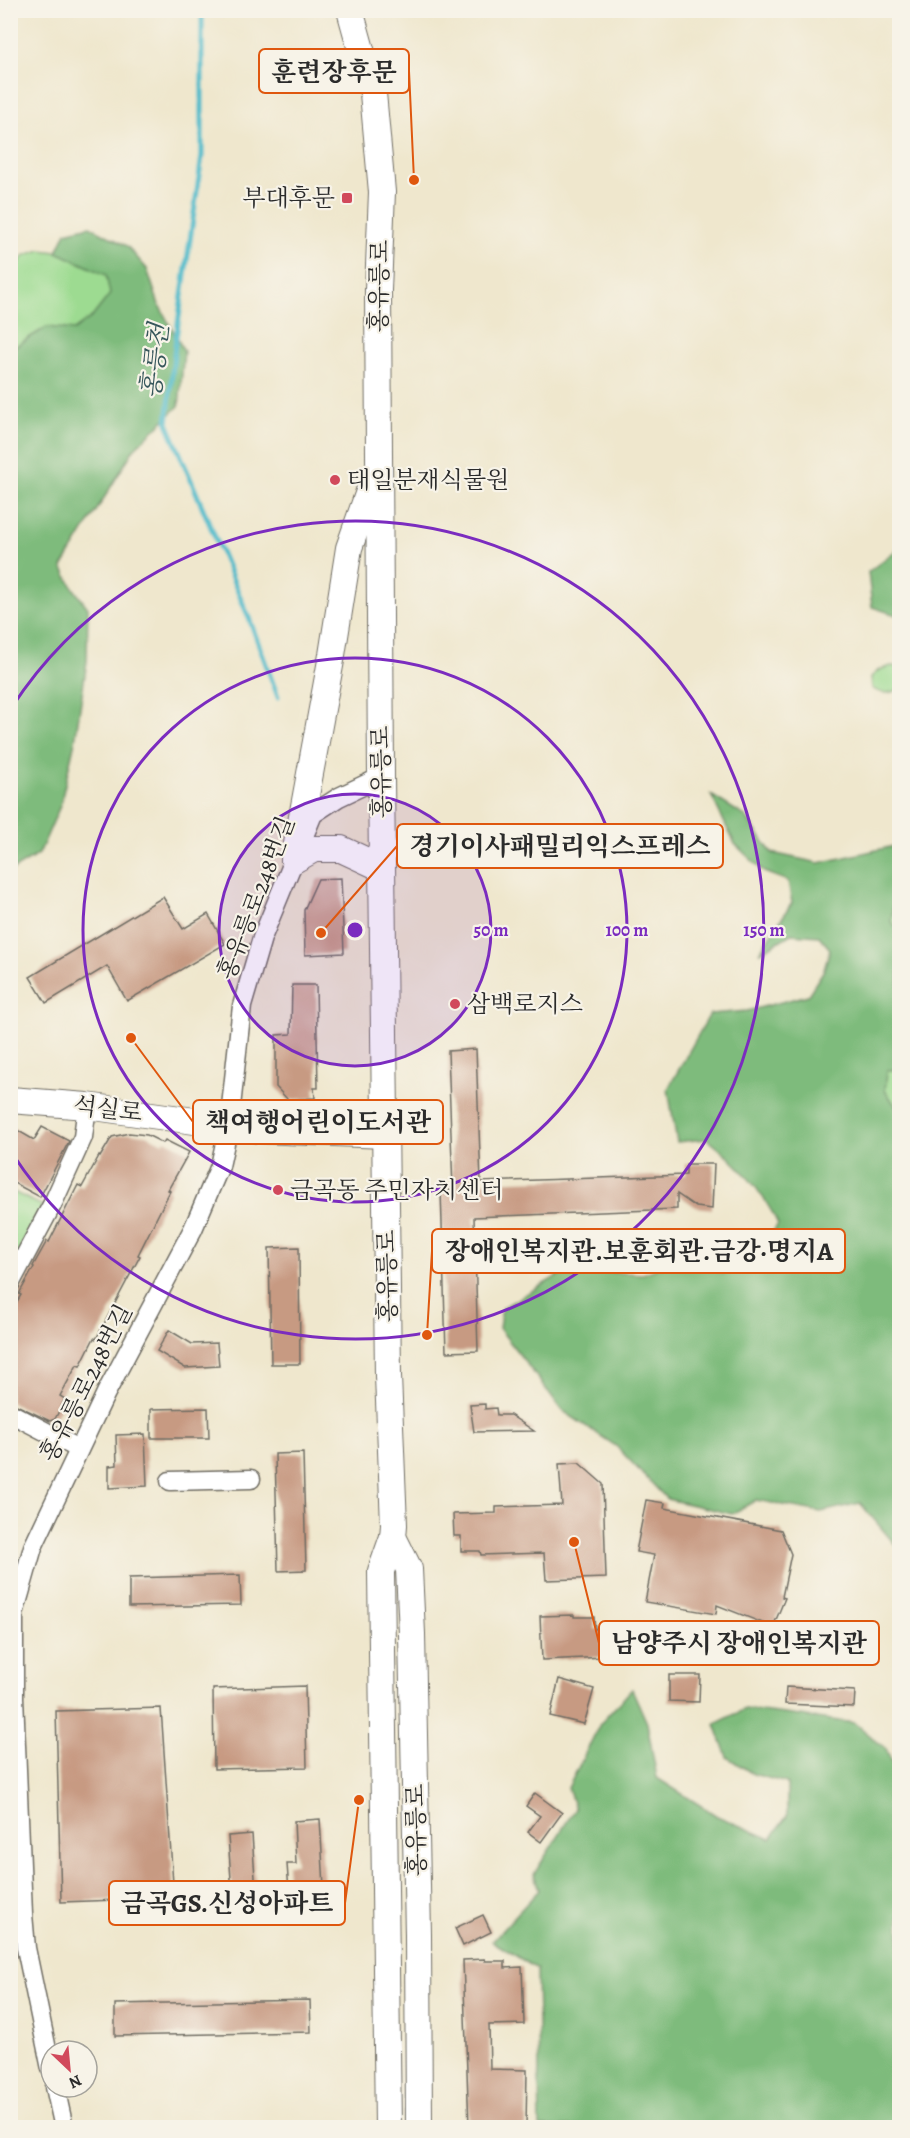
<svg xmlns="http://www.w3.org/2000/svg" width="910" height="2138" font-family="Alegreya,'Noto Serif KR',serif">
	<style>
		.green { fill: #9ddb91; stroke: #64835e; stroke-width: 1.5 }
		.forest { fill: #7ebb7b; stroke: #547353; stroke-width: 1.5 }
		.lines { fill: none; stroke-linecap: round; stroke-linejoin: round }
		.stream { stroke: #50bbcb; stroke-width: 5 }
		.building { fill: #c79a82 }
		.street-casing { stroke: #706d64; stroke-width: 21 }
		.secondary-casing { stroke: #706d64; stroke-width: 28 }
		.street { stroke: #fff; stroke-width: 18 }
		.secondary { stroke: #fff; stroke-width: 26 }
		.ring { fill: none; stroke: #7b2cbf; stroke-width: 3 }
		.poi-dot { fill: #d1495b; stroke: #f7f3e8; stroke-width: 2 }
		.labels { text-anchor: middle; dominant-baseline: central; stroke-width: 4.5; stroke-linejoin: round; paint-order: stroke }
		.poi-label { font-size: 24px; fill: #2b2b2b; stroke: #f7f3e8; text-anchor: start }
		.street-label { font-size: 24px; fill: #2b2b2b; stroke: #f7f3e8 }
		.water-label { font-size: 26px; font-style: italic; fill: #36565b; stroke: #f7f3e8 }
		.centre { fill: #7b2cbf; stroke: #f7f3e8; stroke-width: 3 }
		.ring-label { font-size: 18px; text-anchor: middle; font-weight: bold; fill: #7b2cbf; stroke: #f7f3e8; stroke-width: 4.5; stroke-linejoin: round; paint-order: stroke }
		.leader { fill: none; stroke: #df570e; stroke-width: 2 }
		.callout-dot { fill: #df570e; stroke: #f7f3e8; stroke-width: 2 }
		.callout { fill: #f7f3e8; stroke: #df570e; stroke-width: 2 }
		.callout-label { font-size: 26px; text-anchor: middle; font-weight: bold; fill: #2b2b2b }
	</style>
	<rect width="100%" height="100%" fill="#f7f3e8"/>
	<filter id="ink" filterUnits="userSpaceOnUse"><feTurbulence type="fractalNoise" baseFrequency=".0167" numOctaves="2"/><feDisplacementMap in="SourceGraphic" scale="12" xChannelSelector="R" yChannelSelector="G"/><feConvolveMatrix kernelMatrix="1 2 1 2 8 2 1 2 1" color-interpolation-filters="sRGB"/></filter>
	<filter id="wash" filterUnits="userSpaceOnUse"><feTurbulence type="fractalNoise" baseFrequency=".008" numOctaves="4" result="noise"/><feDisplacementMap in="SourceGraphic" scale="24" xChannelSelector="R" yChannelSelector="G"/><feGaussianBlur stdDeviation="1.35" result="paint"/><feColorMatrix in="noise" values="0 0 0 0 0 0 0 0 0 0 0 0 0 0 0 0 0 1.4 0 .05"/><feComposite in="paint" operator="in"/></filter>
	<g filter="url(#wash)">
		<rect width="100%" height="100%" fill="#efe7cd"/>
		<!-- green -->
		<g class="green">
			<path d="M40 250 57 252 107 275 111 294 93 316 74 330 47 327 11 349 12 275 23 256Z"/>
			<path d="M891 666 899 667V689C890 694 881 695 872 688L871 677 879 670Z"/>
			<path d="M899 894V930L891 922 894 895Z"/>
			<path d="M899 1068V1113L885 1090 887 1071Z"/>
			<path d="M11 1191 43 1206 11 1268Z"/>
		</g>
		<!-- forest -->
		<g class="forest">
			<path d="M90 226 127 246 147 269 159 305 184 351 179 406 134 449 62 567 74 589 88 608 87 661 75 741 60 806 39 854 11 871V349L47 327 74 330 93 316 110 294 106 275 57 252 66 232Z"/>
			<path d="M899 548V616L872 607 868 572Z"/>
			<path d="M711 795 745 816 772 853 819 863 899 845V894L894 895 891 922 899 930V1068L887 1071 885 1090 900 1113 899 1549 860 1503 821 1512 756 1500 732 1514 667 1499 616 1446 563 1411 499 1328 502 1308 568 1270 643 1274 685 1257 723 1274 760 1252 778 1224C763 1191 736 1161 707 1139L677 1142 668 1089 710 1014 747 1011 808 995 824 970 830 949 819 936 791 934 759 953 792 903 788 881 764 872 735 844Z"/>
			<path d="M632 1689 647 1723 657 1778 717 1816 771 1839 787 1816V1783L753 1774 727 1757 715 1724 745 1709 855 1723 886 1749 900 1780 899 2127H540L537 1969 492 1941 539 1890 534 1874 575 1809 568 1788 600 1724Z"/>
		</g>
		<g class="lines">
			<!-- stream -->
			<path class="stream" d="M202 10V156L175 345 167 423 249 618 278 697"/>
		</g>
		<g id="blocks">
			<!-- building -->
			<g class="building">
				<path d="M341 878 344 953 305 955 304 910 318 879Z"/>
				<path d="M163 897 183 929 208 914 225 944 127 1001 107 966 46 1003 30 977Z"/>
				<path d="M292 985H316L318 1088H314L315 1098 288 1100 276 1087V1035L291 1034Z"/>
				<path d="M476 1049 481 1182 686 1175V1164H714L712 1209 696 1207 677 1194V1209L474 1217 478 1351 446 1352 441 1191 453 1190 448 1051Z"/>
				<path d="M10 1126 34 1140 42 1127 69 1141 40 1197 10 1181Z"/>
				<path d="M129 1133 147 1135 163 1143 165 1140 189 1152 168 1190 170 1191 138 1255 140 1256 96 1339 94 1338 80 1366 77 1365 60 1396 65 1399 55 1419 50 1421 10 1402V1313L21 1295 19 1294 34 1267 33 1266 47 1241 49 1242 78 1185 82 1187 99 1156 100 1157 112 1137Z"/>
				<path d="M299 1247 300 1364H271L269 1248Z"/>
				<path d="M169 1330 192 1344 217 1343 219 1366 185 1368 157 1351Z"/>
				<path d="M485 1404V1409L496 1408 497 1415H510L534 1431 474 1432 470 1405Z"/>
				<path d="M208 1408 209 1438H151V1409Z"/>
				<path d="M145 1434 147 1486 109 1488V1466L117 1465 116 1435Z"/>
				<path d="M303 1453 306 1570 278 1571 275 1454Z"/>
				<path d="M579 1463 603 1484 606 1578 546 1580 544 1553 481 1555 480 1551H461V1536H454L453 1514 496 1513V1507L562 1505 559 1464Z"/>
				<path d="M646 1500 665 1503 664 1508 781 1530 791 1554 782 1597 785 1598 773 1627 717 1605 716 1614 645 1602 654 1555 636 1552Z"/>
				<path d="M240 1575 241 1605 129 1607V1578Z"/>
				<path d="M574 1615V1617H594L595 1629H604L605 1657 542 1660 540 1616Z"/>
				<path d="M669 1675H700L699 1702 669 1701Z"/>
				<path d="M559 1679 594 1689 584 1724 550 1716Z"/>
				<path d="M305 1686 307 1767 214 1769 213 1689Z"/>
				<path d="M786 1687 855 1691 854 1707 785 1704Z"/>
				<path d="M161 1708 174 1898 61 1902 56 1711Z"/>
				<path d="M535 1793 562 1813 541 1842 528 1832 540 1816 526 1806Z"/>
				<path d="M320 1819 325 1903 290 1905 287 1864H296L294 1821Z"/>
				<path d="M252 1834 257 1907 233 1908 228 1836Z"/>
				<path d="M483 1915 491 1932 463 1946 455 1928Z"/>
				<path d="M485 1959V1961H505V1968L522 1967 524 2024 489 2025 490 2069 527 2070 526 2127H469L463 1960Z"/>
				<path d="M310 2000 311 2032 115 2036V2004Z"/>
			</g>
		</g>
	</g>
	<g filter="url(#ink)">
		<use href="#blocks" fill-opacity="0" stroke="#706d64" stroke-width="1.5"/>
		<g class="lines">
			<!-- street casing -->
			<g class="street-casing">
				<g id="street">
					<path d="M10 1284 53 1203 83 1137 87 1106"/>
					<path d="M10 1413 79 1449"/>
					<path d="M170 1481 251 1479"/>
					<path d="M51 2069 26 1948 23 1914 14 1697V1614L33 1547 106 1393 193 1229 220 1166 229 1125 242 1006 262 938 313 814 339 797 381 777"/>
					<path d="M55 2087 64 2128"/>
				</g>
			</g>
			<!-- secondary casing -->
			<g class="secondary-casing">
				<g id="secondary">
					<path d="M350 10 373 93 382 192 378 290 381 777 388 1376 394 1525 393 1537 381 1571 388 2128"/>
					<path d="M294 860 332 655 349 548 372 483"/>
					<path d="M294 860 314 849H341L382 868"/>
					<path d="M10 1100 87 1106 259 1130 385 1135"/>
					<path d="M393 1537 409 1569 412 1634 418 1935 419 2128"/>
				</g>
			</g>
			<!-- street -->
			<use href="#street" class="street"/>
			<!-- secondary -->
			<use href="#secondary" class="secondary"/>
		</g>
	</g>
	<!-- distance rings -->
	<circle cx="355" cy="930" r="136" fill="#7b2cbf" fill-opacity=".12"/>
	<g class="ring">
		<circle cx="355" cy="930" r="136"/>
		<circle cx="355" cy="930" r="272"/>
		<path d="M12 707A409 409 0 1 1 12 1153"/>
	</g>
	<!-- markers -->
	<g class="poi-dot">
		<rect x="341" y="192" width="12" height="12" rx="3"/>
		<circle cx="335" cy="480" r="6"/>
		<circle cx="455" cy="1004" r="6"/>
		<circle cx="278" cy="1190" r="6"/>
	</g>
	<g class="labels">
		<!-- poi labels -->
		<g class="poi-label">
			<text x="335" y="198" text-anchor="end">부대후문</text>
			<text x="347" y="480">태일분재식물원</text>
			<text x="467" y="1004">삼백로지스</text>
			<text x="290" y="1190">금곡동 주민자치센터</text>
		</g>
		<!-- street labels -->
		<g class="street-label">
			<text transform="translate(379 286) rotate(-89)">홍유릉로</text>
			<text transform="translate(381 772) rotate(-91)">홍유릉로</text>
			<text transform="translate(256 898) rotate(-69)">홍유릉로248번길</text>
			<text transform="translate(108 1109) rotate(7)">석실로</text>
			<text transform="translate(387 1276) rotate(-91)">홍유릉로</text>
			<text transform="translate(86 1383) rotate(-63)">홍유릉로248번길</text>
			<text transform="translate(416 1830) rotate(-91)">홍유릉로</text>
		</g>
		<!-- water labels -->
		<g class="water-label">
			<text transform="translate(155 361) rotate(-83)">홍릉천</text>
		</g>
	</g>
	<circle cx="355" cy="930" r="9" class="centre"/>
	<g class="ring-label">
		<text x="491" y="936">50 m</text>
		<text x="627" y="936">100 m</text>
		<text x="764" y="936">150 m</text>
	</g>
	<!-- callouts -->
	<path class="leader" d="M414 180L409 71M321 933L397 846M131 1038L193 1122M427 1335L432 1251M574 1542L599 1643M359 1800L345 1903"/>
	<g class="callout-dot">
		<circle cx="414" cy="180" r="6"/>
		<circle cx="321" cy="933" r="6"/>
		<circle cx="131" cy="1038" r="6"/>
		<circle cx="427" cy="1335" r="6"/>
		<circle cx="574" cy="1542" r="6"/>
		<circle cx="359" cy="1800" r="6"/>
	</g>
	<g class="callout">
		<rect x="259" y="49" width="150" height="44" rx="6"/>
		<rect x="397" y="824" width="326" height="44" rx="6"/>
		<rect x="193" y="1100" width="250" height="44" rx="6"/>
		<rect x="432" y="1229" width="413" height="44" rx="6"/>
		<rect x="599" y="1621" width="280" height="44" rx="6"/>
		<rect x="109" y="1881" width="236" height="44" rx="6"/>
	</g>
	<g class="callout-label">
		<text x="334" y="81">훈련장후문</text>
		<text x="560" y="855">경기이사패밀리익스프레스</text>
		<text x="318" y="1131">책여행어린이도서관</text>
		<text x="639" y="1260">장애인복지관.보훈회관.금강·명지A</text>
		<text x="739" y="1652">남양주시 장애인복지관</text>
		<text x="227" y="1912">금곡GS.신성아파트</text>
	</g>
	<!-- margin -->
	<rect width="910" height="2138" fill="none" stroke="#f7f3e8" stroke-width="36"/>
	<!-- north arrow -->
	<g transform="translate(69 2069) rotate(154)"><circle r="28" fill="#f7f3e8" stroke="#a5a39c" stroke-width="1.5"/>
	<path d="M0-4.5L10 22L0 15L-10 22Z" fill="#d1495b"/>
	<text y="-9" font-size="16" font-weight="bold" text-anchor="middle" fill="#2b2b2b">N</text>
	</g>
</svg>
